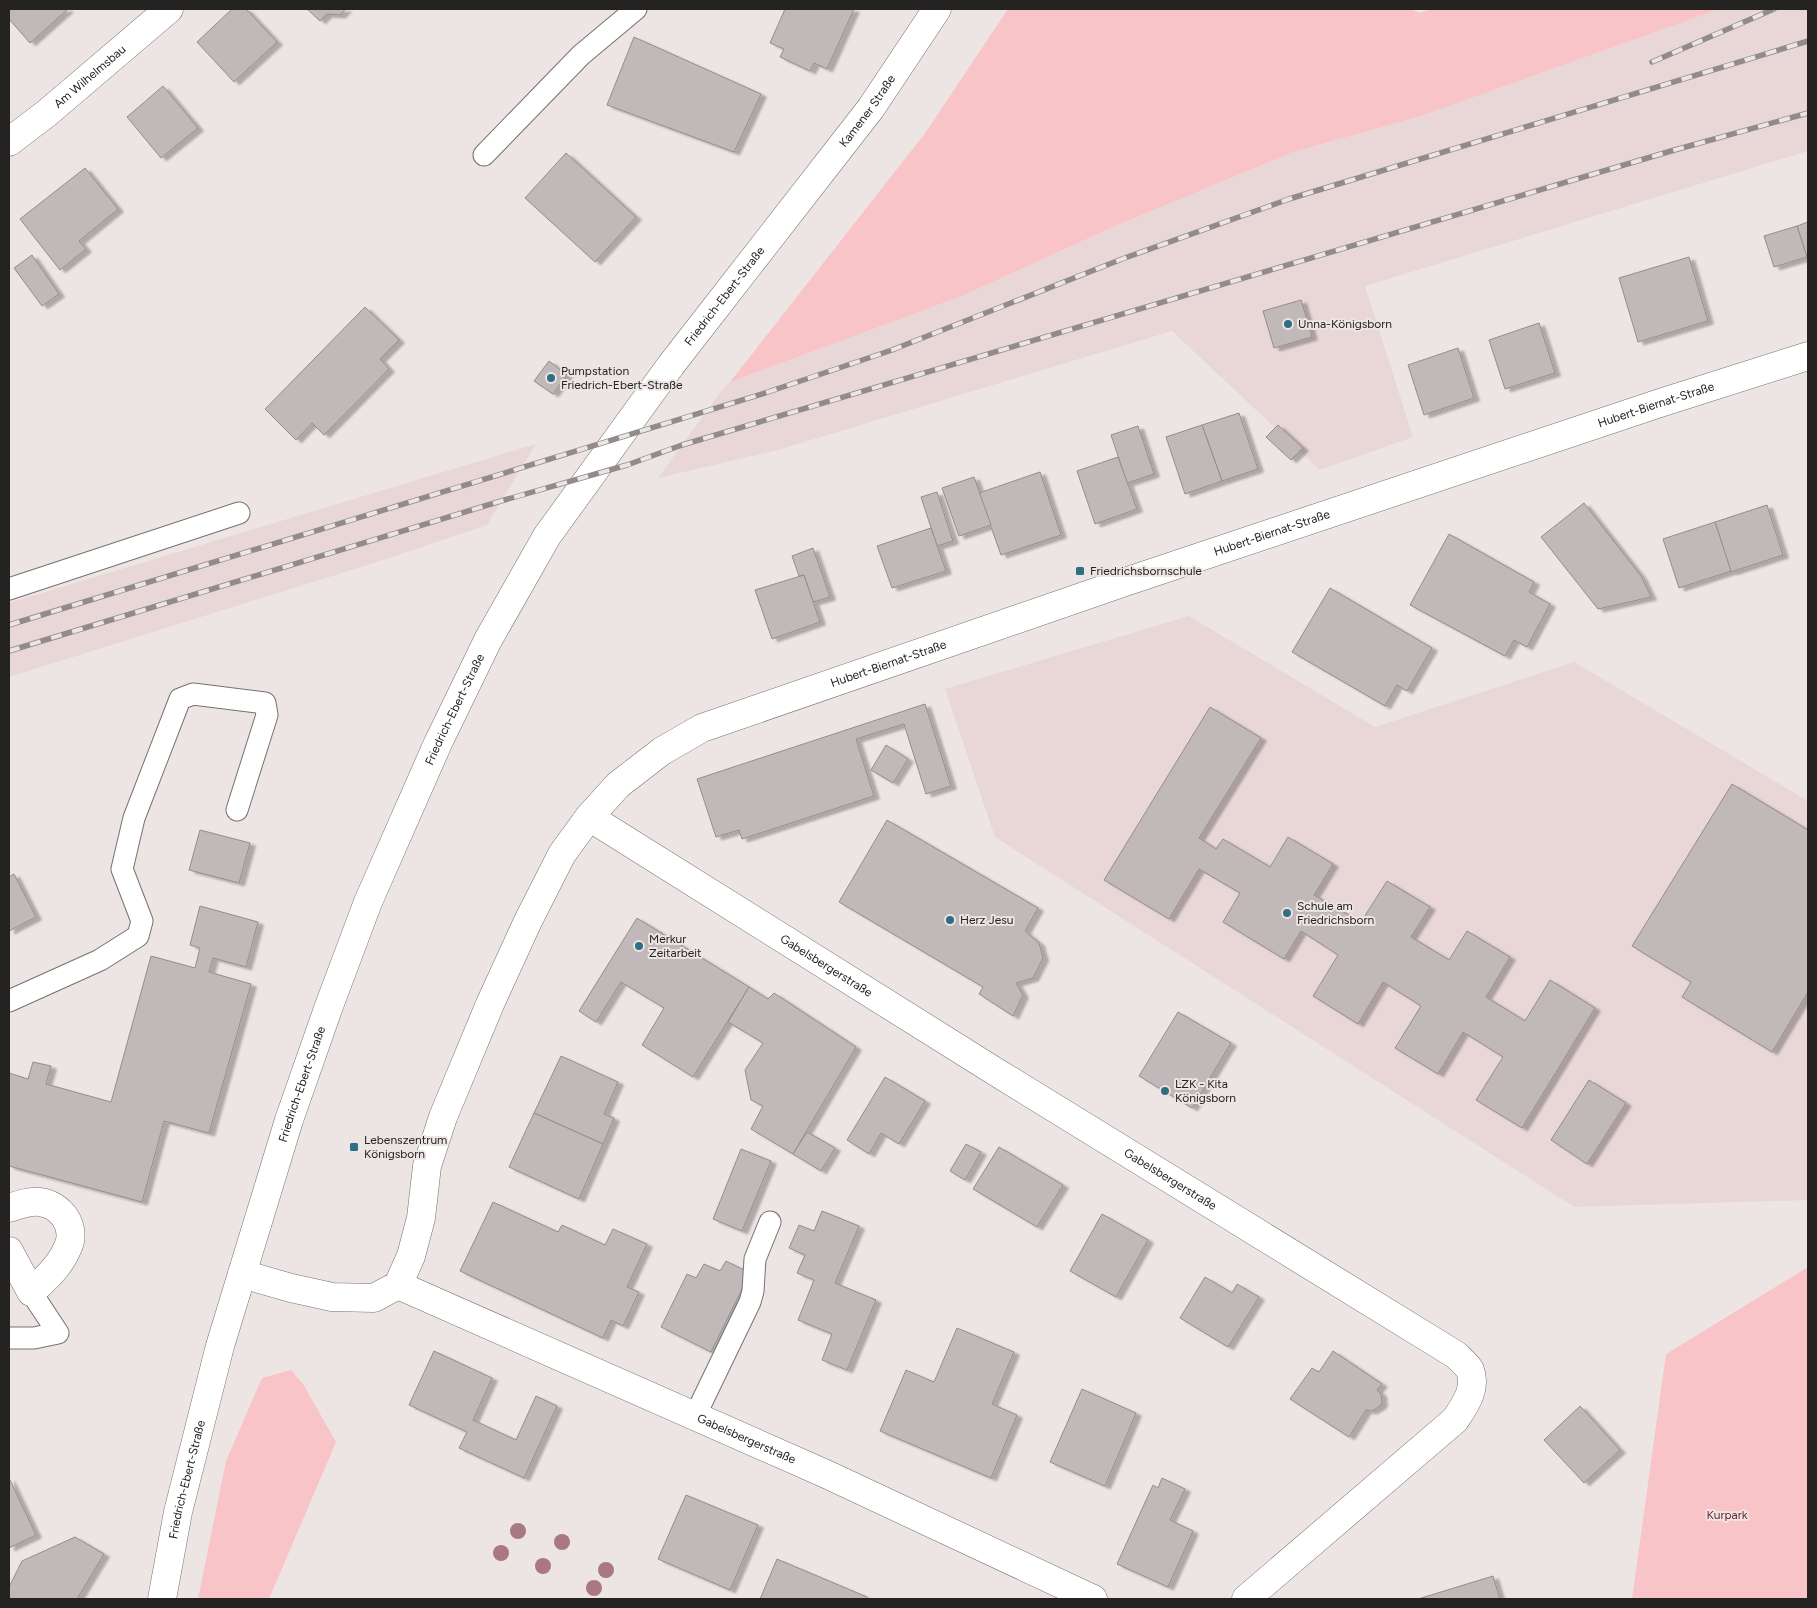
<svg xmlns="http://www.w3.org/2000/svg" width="1817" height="1608" font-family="Figtree,sans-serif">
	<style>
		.built { fill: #e9d7d8 }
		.green { fill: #f9c4c8 }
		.building { fill: #c1b8b9; stroke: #958c8c; filter: url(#shadow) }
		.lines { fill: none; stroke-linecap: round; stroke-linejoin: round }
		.service-casing { stroke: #787070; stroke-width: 23 }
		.minor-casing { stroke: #787070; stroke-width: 29 }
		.tertiary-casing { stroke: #787070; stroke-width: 29 }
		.secondary-casing { stroke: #787070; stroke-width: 29 }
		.service { stroke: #fff; stroke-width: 21 }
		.minor { stroke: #fff; stroke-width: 28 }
		.tertiary { stroke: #fff; stroke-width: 28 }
		.secondary { stroke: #fff; stroke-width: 28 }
		.rail-casing { stroke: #918b8b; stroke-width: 5.5 }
		.rail { stroke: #ede4e4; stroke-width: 4; stroke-dasharray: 11; stroke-linecap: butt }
		.tree { fill: #a97880 }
		.poi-dot { fill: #306e84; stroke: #ede4e4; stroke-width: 2 }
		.labels { text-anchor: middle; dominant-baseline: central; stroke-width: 4; stroke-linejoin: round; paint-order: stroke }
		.street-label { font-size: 12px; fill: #252222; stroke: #ede4e4 }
		.poi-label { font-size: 12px; fill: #252222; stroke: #ede4e4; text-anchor: start }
		.park-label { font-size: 12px; fill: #71202f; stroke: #ede4e4 }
	</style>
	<defs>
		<filter id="shadow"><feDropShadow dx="5.5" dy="3" stdDeviation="1" flood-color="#0004"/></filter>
	</defs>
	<rect width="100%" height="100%" fill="#ede4e4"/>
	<!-- built -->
	<g class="built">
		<path d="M1720 9H1808V151L1365 286 1413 437 1320 470 1172 331 778 450 658 478 722 390 730 382 962 296 1113 227 1293 152 1418 117Z"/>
		<path d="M536 444 487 525 380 561 9 677V603Z"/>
		<path d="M1189 616 1375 727 1574 662 1808 801V1200L1574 1207 995 837 945 689Z"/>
	</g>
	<!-- green -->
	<g class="green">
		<path d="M1008 9H1411L1419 13 1432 9H1720L1418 117 1293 152 1113 227 962 296 730 382 926 132Z"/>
		<path d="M1808 1267V1599H1632L1666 1354Z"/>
		<path d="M291 1370 303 1384 336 1442 269 1599H198L226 1461 262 1378Z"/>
	</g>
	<!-- building -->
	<g class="building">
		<path d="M9 9H68L30 43 9 19Z"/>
		<path d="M232 9H246L277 42 234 82 197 42Z"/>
		<path d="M307 9H346L340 15 327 14 320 21Z"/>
		<path d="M785 9H854L827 69 814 63 810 71 780 57 784 49 770 43Z"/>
		<path d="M634 37 761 94 734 152 607 105Z"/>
		<path d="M163 86 198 128 161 158 127 117Z"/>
		<path d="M566 153 636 217 595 262 525 198Z"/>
		<path d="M85 168 118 209 79 241 86 249 60 270 20 219Z"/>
		<path d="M1808 222V261L1797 226Z"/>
		<path d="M1797 226 1807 257 1774 267 1764 236Z"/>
		<path d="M32 255 59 294 42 306 14 268Z"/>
		<path d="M1689 257 1708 321 1638 342 1619 278Z"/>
		<path d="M1301 300 1312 337 1274 348 1263 311Z"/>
		<path d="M365 307 399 340 380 359 389 369 324 435 312 423 296 440 265 409Z"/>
		<path d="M1539 323 1555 373 1505 389 1489 340Z"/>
		<path d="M1458 348 1474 398 1424 415 1408 365Z"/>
		<path d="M549 361 567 375 553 394 534 381Z"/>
		<path d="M1239 413 1258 469 1222 481 1202 425Z"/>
		<path d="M1202 425 1222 481 1185 494 1166 437Z"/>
		<path d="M1278 425 1303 448 1291 460 1266 437Z"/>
		<path d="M1138 426 1154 474 1127 483 1111 435Z"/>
		<path d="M1118 457 1137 509 1095 524 1077 471Z"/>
		<path d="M1040 472 1061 535 1001 555 979 493Z"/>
		<path d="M974 477 991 525 959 536 942 488Z"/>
		<path d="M937 492 953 541 937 546 921 497Z"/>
		<path d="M1584 503 1641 576 1651 597 1598 609 1541 537Z"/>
		<path d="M1767 505 1783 555 1731 572 1715 522Z"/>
		<path d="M1715 522 1731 571 1679 588 1663 539Z"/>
		<path d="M931 528 946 571 892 588 877 546Z"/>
		<path d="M1449 534 1534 582 1529 592 1550 604 1527 647 1514 640 1505 656 1410 605Z"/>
		<path d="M813 548 830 597 813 602 804 575 799 576 792 556Z"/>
		<path d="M804 575 820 622 772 639 755 590Z"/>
		<path d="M1330 588 1432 648 1407 691 1397 685 1385 706 1292 652Z"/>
		<path d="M925 704 951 786 926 794 904 724 856 739 874 796 742 839 739 830 716 837 697 779Z"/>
		<path d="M1210 707 1261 738 1199 838 1216 849 1223 839 1270 867 1288 837 1333 864 1314 895 1361 922 1387 881 1430 907 1411 937 1449 960 1467 931 1510 957 1486 997 1525 1021 1550 980 1595 1008 1522 1128 1476 1100 1503 1057 1463 1032 1438 1074 1395 1048 1421 1006 1383 982 1358 1024 1313 996 1338 955 1301 931 1284 959 1223 922 1240 893 1199 869 1169 919 1104 880Z"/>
		<path d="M886 745 908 759 893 783 871 770Z"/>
		<path d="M1732 784 1808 830V992L1772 1052 1682 997 1691 982 1632 946Z"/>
		<path d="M887 820 1038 908 1025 931 1039 943 1043 958 1033 978 1016 983 1023 995 1013 1016 979 994 983 987 839 902Z"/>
		<path d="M200 830 250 843 239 883 189 870Z"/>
		<path d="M14 874 36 917 9 931V877Z"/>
		<path d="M200 906 258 922 246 967 213 958 209 972 251 984 209 1133 164 1121 142 1202 9 1166V1073L28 1079 33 1062 51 1066 46 1084 111 1102 151 956 195 968 200 948 190 945Z"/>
		<path d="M637 918 749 987 693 1077 642 1045 664 1008 621 982 596 1022 579 1011Z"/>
		<path d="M749 987 768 999 774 993 856 1047 793 1154 751 1129 763 1106 751 1100 745 1070 763 1043 728 1022Z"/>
		<path d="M1178 1012 1231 1043 1192 1108 1139 1076Z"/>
		<path d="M561 1056 618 1082 604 1114 614 1118 603 1144 534 1113Z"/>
		<path d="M885 1077 925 1101 899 1144 881 1133 869 1154 847 1140Z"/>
		<path d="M1589 1080 1626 1103 1587 1164 1551 1140Z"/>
		<path d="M534 1113 603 1144 579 1199 509 1167Z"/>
		<path d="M807 1132 835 1148 821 1171 793 1154Z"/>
		<path d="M966 1144 981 1152 965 1180 950 1171Z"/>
		<path d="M999 1147 1063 1185 1037 1227 973 1189Z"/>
		<path d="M741 1149 771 1161 742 1231 713 1219Z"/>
		<path d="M493 1202 558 1232 562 1225 605 1245 613 1229 647 1244 627 1287 639 1292 623 1326 611 1320 603 1338 460 1271Z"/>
		<path d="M822 1211 859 1226 835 1283 876 1300 847 1370 822 1360 832 1334 798 1320 814 1280 797 1273 805 1255 789 1248 799 1225 814 1231Z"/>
		<path d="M1102 1214 1148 1240 1116 1297 1070 1271Z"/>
		<path d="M726 1261 750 1273 711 1352 661 1327 687 1274 696 1278 704 1264 720 1271Z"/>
		<path d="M1205 1277 1232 1293 1237 1284 1259 1297 1228 1347 1180 1318Z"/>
		<path d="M957 1328 1014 1352 992 1404 1017 1415 991 1478 880 1431 906 1370 934 1382Z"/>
		<path d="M434 1351 492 1378 473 1420 516 1440 536 1396 557 1406 524 1478 459 1448 467 1432 409 1405Z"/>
		<path d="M1333 1351 1382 1384 1377 1390 1381 1394 1382 1403 1380 1406 1372 1411 1366 1410 1349 1437 1290 1399 1312 1368 1319 1372Z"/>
		<path d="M1082 1389 1136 1413 1105 1486 1050 1462Z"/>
		<path d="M1580 1406 1620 1450 1584 1483 1544 1440Z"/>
		<path d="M9 1478 36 1535 9 1548Z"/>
		<path d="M1162 1478 1185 1489 1170 1520 1193 1531 1168 1587 1117 1564 1153 1485 1158 1488Z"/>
		<path d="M686 1495 758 1525 730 1590 658 1559Z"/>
		<path d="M75 1537 104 1554 77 1599H9V1587L22 1561Z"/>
		<path d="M777 1559 867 1597 866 1599H760Z"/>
		<path d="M1493 1576 1500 1599H1418Z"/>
	</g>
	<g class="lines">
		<!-- service casing -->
		<g class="service-casing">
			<g id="service">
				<path d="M484 155 581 55 636 9"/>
				<path d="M9 589 239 513"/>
				<path d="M9 1001 100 960 138 936 142 921 122 869 134 818 180 699 193 694 265 703 267 715 237 810"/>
				<path d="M9 1338H34L58 1333 31 1292"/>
				<path d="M695 1416 750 1302 753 1291 755 1259 770 1222"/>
			</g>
		</g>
		<!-- minor casing -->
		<g class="minor-casing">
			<g id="minor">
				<path id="s1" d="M9 142 47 113 169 9"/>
				<path id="s2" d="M589 817 996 1072 1456 1355C1460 1359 1467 1365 1470 1370 1477 1389 1465 1405 1455 1420L1246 1599"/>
				<path d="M9 1208C18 1205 29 1201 39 1202 61 1204 77 1227 68 1247 61 1265 45 1280 31 1292L9 1251"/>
				<path id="s3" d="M398 1285 826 1474 1093 1599"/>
			</g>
		</g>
		<!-- tertiary casing -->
		<g class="tertiary-casing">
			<g id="tertiary">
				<path id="s4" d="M242 1274 291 1288 332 1297 374 1298 398 1285 411 1256 421 1218 427 1166 443 1117 490 1004 528 921 562 854 589 817 618 785 662 751 702 728 1122 583 1660 403 1808 356"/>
			</g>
		</g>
		<!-- secondary casing -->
		<g class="secondary-casing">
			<g id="secondary">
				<path id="s5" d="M162 1599 178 1512 220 1346 289 1120 329 1006 368 902 438 743 488 640 547 536 671 365 871 108 937 9"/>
			</g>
		</g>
		<!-- service -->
		<use href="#service" class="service"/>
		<!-- minor -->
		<use href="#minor" class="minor"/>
		<!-- tertiary -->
		<use href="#tertiary" class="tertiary"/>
		<!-- secondary -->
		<use href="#secondary" class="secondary"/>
		<!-- rail casing -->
		<g class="rail-casing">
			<g id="rail">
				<path d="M1652 62 1774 9"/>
				<path d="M9 625 765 393 892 350 1122 259 1289 199 1808 41"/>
				<path d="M9 651 501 501 627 465 682 445 1671 151 1808 113"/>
			</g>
		</g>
		<!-- rail -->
		<use href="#rail" class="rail"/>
	</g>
	<!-- trees -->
	<g class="tree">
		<circle cx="518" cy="1531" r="8"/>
		<circle cx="562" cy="1542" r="8"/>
		<circle cx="501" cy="1553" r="8"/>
		<circle cx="543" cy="1566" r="8"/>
		<circle cx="606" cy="1570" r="8"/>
		<circle cx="594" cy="1588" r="8"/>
	</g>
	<!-- markers -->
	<g class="poi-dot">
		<circle cx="1288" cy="324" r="5"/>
		<circle cx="551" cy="378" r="5"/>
		<rect x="1075" y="566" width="10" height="10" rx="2.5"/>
		<circle cx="1287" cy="913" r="5"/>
		<circle cx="950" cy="920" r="5"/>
		<circle cx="639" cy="946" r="5"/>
		<circle cx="1165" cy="1091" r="5"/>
		<rect x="349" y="1142" width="10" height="10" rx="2.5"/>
	</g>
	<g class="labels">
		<!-- street labels -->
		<g class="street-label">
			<text stroke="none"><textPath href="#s1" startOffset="104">Am Wilhelmsbau</textPath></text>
			<text stroke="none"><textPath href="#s5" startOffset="1668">Kamener Straße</textPath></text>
			<text stroke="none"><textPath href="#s5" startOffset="1434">Friedrich-Ebert-Straße</textPath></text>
			<text stroke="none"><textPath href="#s4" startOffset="1824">Hubert-Biernat-Straße</textPath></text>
			<text stroke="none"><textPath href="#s4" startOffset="1419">Hubert-Biernat-Straße</textPath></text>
			<text stroke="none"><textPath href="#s4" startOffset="1014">Hubert-Biernat-Straße</textPath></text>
			<text stroke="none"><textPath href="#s5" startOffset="939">Friedrich-Ebert-Straße</textPath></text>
			<text stroke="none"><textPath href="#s2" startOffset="280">Gabelsbergerstraße</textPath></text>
			<text stroke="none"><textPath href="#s5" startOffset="534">Friedrich-Ebert-Straße</textPath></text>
			<text stroke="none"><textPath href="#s2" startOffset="685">Gabelsbergerstraße</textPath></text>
			<text stroke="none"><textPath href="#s3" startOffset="381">Gabelsbergerstraße</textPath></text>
			<text stroke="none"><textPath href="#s5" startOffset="122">Friedrich-Ebert-Straße</textPath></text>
		</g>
		<!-- poi labels -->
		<g class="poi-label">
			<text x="1298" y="324">Unna-Königsborn</text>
			<text x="561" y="371">Pumpstation<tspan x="561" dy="14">Friedrich-Ebert-Straße</tspan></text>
			<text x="1090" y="571">Friedrichsbornschule</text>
			<text x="1297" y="906">Schule am<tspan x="1297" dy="14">Friedrichsborn</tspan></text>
			<text x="960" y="920">Herz Jesu</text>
			<text x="649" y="939">Merkur<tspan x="649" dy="14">Zeitarbeit</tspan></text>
			<text x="1175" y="1084">LZK - Kita<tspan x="1175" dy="14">Königsborn</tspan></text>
			<text x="364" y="1140">Lebenszentrum<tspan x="364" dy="14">Königsborn</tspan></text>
		</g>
		<!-- park labels -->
		<g class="park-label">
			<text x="1727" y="1515">Kurpark</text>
		</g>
	</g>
	<!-- border -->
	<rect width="1817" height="1608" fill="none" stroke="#252222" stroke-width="20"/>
</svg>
